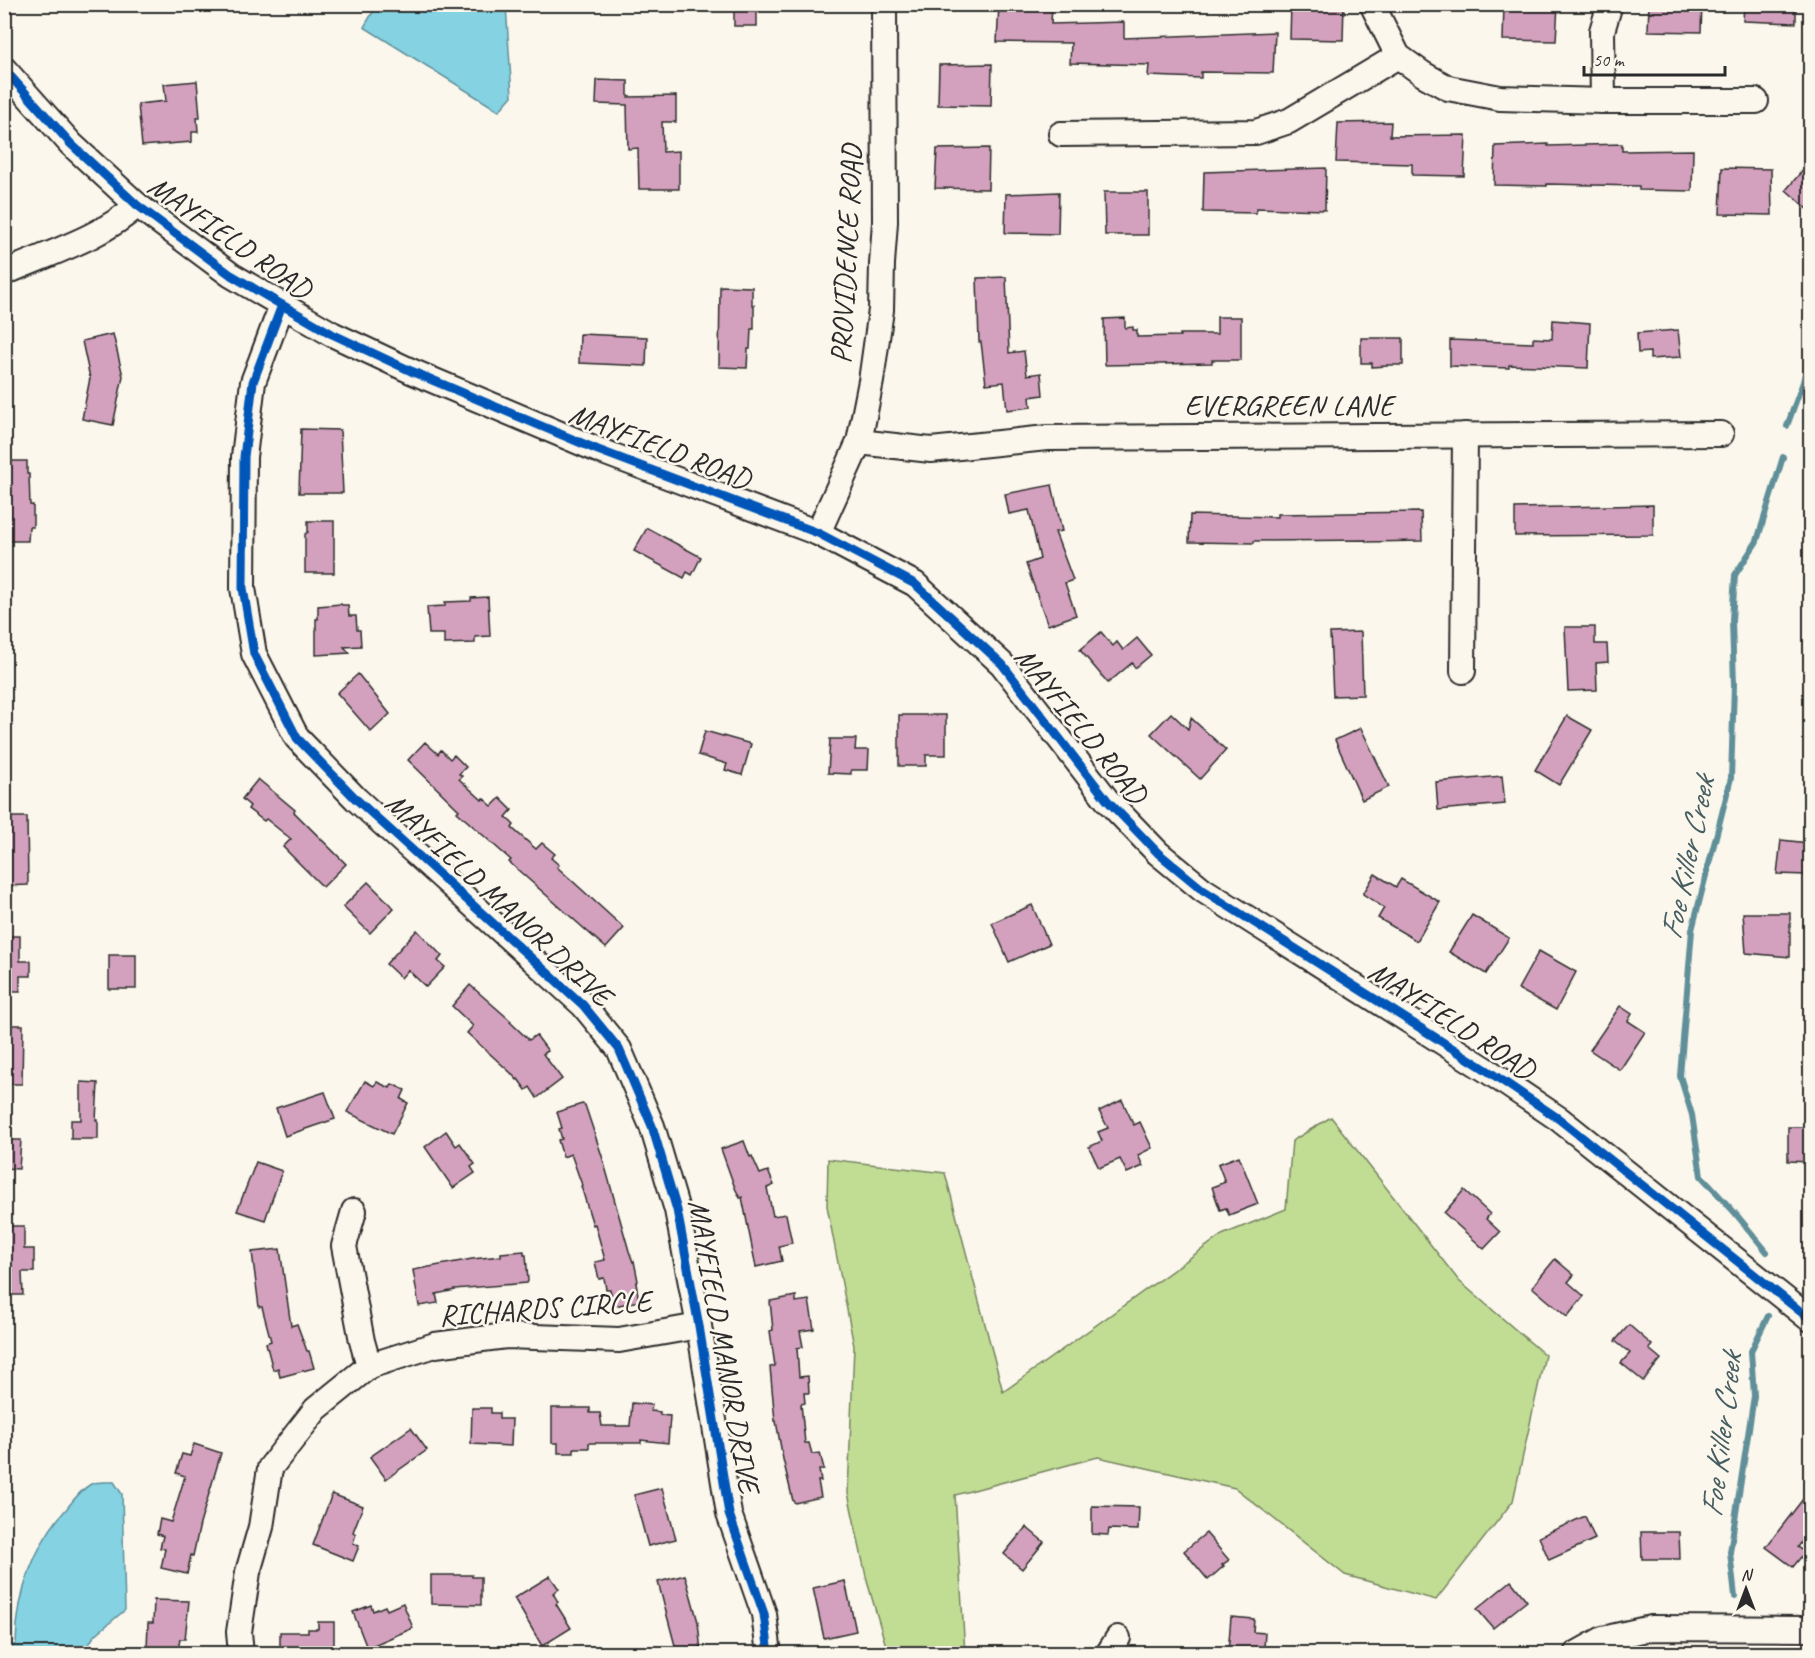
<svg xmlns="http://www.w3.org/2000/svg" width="1815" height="1658" font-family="Caveat,sans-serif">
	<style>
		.green { fill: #c1dd94; stroke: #768460; stroke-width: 1.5 }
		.water { fill: #84d2e2; stroke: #608f99; stroke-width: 1.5 }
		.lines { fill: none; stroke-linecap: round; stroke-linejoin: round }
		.stream { stroke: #608f99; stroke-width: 6 }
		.building { fill: #d3a1be; stroke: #2b2b2b; stroke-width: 1.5 }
		.minor-casing { stroke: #2b2b2b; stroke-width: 28 }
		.minor { stroke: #fbf7ec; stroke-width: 24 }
		.cycleway-casing { stroke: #fbf7ec; stroke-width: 13 }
		.cycleway { stroke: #0057b8; stroke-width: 9 }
		.labels { text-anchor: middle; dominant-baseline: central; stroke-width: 5; stroke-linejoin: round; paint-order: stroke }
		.street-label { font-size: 30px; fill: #2b2b2b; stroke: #fbf7ec }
		.water-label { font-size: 32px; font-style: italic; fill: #465d62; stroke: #fbf7ec }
	</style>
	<rect width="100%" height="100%" fill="#fbf7ec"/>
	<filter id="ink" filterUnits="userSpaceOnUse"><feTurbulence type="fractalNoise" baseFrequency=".0167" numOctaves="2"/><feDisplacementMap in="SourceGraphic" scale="12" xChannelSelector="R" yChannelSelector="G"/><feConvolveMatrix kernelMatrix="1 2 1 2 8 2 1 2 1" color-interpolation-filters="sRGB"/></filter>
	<g filter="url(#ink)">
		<!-- green -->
		<path class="green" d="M1331 1117 1459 1281 1545 1355 1513 1501 1436 1600 1345 1575 1235 1488 1098 1457 955 1495 965 1653H888L867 1581 848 1493 854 1346 827 1206 828 1159 945 1173 1003 1392 1222 1235 1286 1209 1292 1141Z"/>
		<!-- water -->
		<g class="water">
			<path d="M377 5H506L512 96 499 111 364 27Z"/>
			<path d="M114 1482 122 1494 125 1610 94 1636 84 1653H6L16 1643C17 1593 34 1544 68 1507 74 1499 82 1489 91 1484 97 1481 107 1482 114 1482Z"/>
		</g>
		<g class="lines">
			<!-- stream -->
			<g class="stream">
				<path d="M1787 426 1803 382 1810 354"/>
				<path d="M1767 1252 1735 1213 1701 1176 1692 1115 1680 1076 1692 930 1731 778 1734 685 1732 620 1735 575 1757 541 1783 457"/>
				<path d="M1735 1597 1730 1552 1754 1396 1751 1351 1768 1316"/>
			</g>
		</g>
		<!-- building -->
		<g class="building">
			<rect x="734" y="4" width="23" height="22"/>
			<path d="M999 4H1052L1051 24 1124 22V38L1275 32 1273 73 1201 72V78L1148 76 1149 65 1070 63 1071 43 997 42Z"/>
			<path d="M1291 4H1344L1343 40 1290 39Z"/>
			<path d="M1504 4H1558L1556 41 1503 40Z"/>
			<path d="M1649 4H1702L1701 32 1648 31Z"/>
			<path d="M1744 4H1796V23L1743 21Z"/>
			<path d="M992 64 991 106 938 105 939 65Z"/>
			<path d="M597 80 628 81V97L676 96V122H662L663 152 679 151V189H639L638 148 628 149 627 105 596 104Z"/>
			<path d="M197 81 200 118H197L198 132H192V142L142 146 138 104 166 101 164 84Z"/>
			<path d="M1391 122 1390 136 1466 135 1464 176 1412 175V164L1336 162 1338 123Z"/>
			<path d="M1548 144V146L1622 144V151L1693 150 1692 191 1639 190V186L1547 184V186L1494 185 1495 146Z"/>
			<path d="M989 148 988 189 935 188 937 149Z"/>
			<path d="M1326 168 1325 210 1256 208V213L1203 212 1204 172Z"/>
			<path d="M1722 168 1771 169 1772 215 1720 214Z"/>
			<path d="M1802 171 1810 179V211L1786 190Z"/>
			<path d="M1059 192 1058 234 1005 233 1006 194Z"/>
			<path d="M1104 192H1148V235H1105Z"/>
			<path d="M1006 277 1009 353 1024 351 1027 375 1041 373 1043 395 1030 397 1031 407 1007 410 1004 382 986 384 981 342H979L977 278Z"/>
			<path d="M720 286 752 287V305H754V329H751L750 349H748L747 368 719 367Z"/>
			<path d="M1217 317H1241V360H1212V363L1105 365 1104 319 1125 318V328L1133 327V330H1137V337L1180 336V334H1217Z"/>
			<path d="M1553 320 1590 323 1588 368 1509 365V368L1450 366V340L1533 343V338L1552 339Z"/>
			<path d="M1678 330 1681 357 1650 359V352L1638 353 1637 333Z"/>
			<path d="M113 334 123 376 113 425 82 419 90 378 82 341Z"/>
			<path d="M580 334 647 337 646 366 579 363Z"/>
			<path d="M1361 338H1403V365H1387V366L1372 367V363H1361Z"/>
			<path d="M301 429 340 430 343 493H299Z"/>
			<path d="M4 461H27V474H29L30 505H33V527H29L28 541H4Z"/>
			<path d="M1052 485 1062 531 1055 532 1073 580 1065 583 1076 615 1048 625 1026 564 1040 559 1029 510 1009 514 1005 494Z"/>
			<path d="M1653 505V535L1515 536V508Z"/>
			<path d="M1421 512 1422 541 1366 542V540L1254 541V543L1189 542 1190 515 1277 517V514Z"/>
			<path d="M308 521H334V573H305V534L308 532Z"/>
			<path d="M647 528 701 557 692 575 687 572 684 578 634 551Z"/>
			<path d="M488 597 490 636 475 637V643L444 644V634H429L427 607 445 606V602L471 601V598Z"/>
			<path d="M341 604 342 605H348L349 616H356L357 630H360L361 646 344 647 350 653 316 655V619H318V606Z"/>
			<path d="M1565 627H1595V644H1607L1608 662 1596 663 1597 690 1568 691Z"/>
			<path d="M1101 632 1113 646 1117 642 1123 650 1137 638 1151 655 1135 668 1132 663 1108 683 1080 650Z"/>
			<path d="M1361 632 1363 695 1333 696 1330 633Z"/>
			<path d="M358 674 390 714 371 732 337 693Z"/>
			<path d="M1171 713 1188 729 1191 718 1226 750 1200 779 1151 734Z"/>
			<path d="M899 715H946V755H926V766H899Z"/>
			<path d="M1567 716 1592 730 1559 785 1535 770Z"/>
			<path d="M1361 728 1389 787 1362 800 1335 740Z"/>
			<path d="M705 731 751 744 742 775 725 770 727 764 698 755Z"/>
			<path d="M830 739H856L855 750H869L868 770H851V774L828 773Z"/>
			<path d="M425 742 438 754 441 750 450 759 454 755 466 767 459 774 462 776 459 779 482 800 483 798 492 806 500 798 512 810 506 817 514 825 512 828 536 849 542 843 555 854 551 858 559 865 557 867 624 928 606 948 509 862 511 860 457 812 459 810 408 760Z"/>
			<path d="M1502 776 1505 804 1438 810 1436 782Z"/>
			<path d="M258 779 295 810 294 812 346 864 323 887 283 847 291 839 266 819 264 821 248 809 250 806 242 799Z"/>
			<path d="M4 817H27L28 885 5 886Z"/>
			<path d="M1781 840 1809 843 1807 875 1777 874Z"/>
			<path d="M1375 874 1396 887 1401 879 1440 902 1417 941 1378 918 1384 908 1363 894Z"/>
			<path d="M368 882 394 908 370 933 343 907Z"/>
			<path d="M1032 905 1049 944 1009 962 992 923Z"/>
			<path d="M1743 913H1790V957L1746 953Z"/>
			<path d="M1472 915 1509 938 1486 974 1449 952Z"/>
			<path d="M417 930 442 956 438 961 445 967 426 987 408 970 401 978 386 964Z"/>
			<path d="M4 936H20V961H31V976H20V991H4Z"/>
			<path d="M1539 951 1576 972 1556 1010 1518 989Z"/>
			<rect x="109" y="955" width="27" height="34"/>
			<path d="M470 985 511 1021 510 1022 529 1040 536 1035 548 1051 543 1054 562 1079 537 1098 530 1087 526 1090 518 1079 517 1080 511 1073 467 1033 473 1026 452 1006Z"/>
			<path d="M1620 1006 1632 1014 1628 1021 1645 1032 1620 1070 1590 1050Z"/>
			<path d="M4 1025H23L22 1084H4Z"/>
			<path d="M365 1081 374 1086 377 1082 390 1088 392 1084 405 1090 401 1099 408 1103 392 1134 347 1112Z"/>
			<path d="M81 1082 98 1083 96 1120H98V1139H71V1120H81Z"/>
			<path d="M325 1092 335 1119 285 1136 276 1108Z"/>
			<path d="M1122 1100 1134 1125 1140 1122 1152 1148 1138 1155 1143 1166 1127 1173 1120 1159 1099 1168 1089 1147 1102 1141 1098 1132 1108 1128 1099 1111Z"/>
			<path d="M582 1104 585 1105 602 1156 629 1251 633 1262 634 1261 638 1281 636 1283 639 1301 614 1306 610 1289H606L604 1278 599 1279 595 1262 605 1260 595 1224 593 1225 588 1209 581 1186 582 1185 571 1154 563 1157 558 1140 562 1139 559 1129 562 1128 557 1112Z"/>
			<path d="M1788 1127H1810V1162L1788 1161Z"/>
			<path d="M446 1131 456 1146 460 1143 475 1164 471 1167 475 1173 453 1188 425 1147Z"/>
			<path d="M4 1140H21L19 1169 4 1168Z"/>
			<path d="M744 1141 750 1157 752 1156 760 1174 768 1171 774 1185 767 1188 773 1216 786 1214 792 1243 779 1246 782 1261 756 1267 742 1197 740 1198 735 1188 721 1149Z"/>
			<path d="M1239 1156 1258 1204 1229 1215 1226 1208 1220 1210 1212 1187 1225 1182 1218 1164Z"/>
			<path d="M256 1162 282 1171 265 1220 237 1211Z"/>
			<path d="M1464 1190 1490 1214 1486 1219 1500 1232 1484 1249 1444 1213Z"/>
			<path d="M4 1226H24V1249H34V1272H22L23 1295H4Z"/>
			<path d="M280 1249 291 1326 297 1324 307 1351H309L314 1368 280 1377 278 1368 273 1370 266 1343 271 1341 262 1307H259L252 1252Z"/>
			<path d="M524 1251V1255H526L528 1281 527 1283 454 1289 455 1290 436 1294 438 1303 419 1306 413 1270 472 1259 501 1256V1253Z"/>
			<path d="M1555 1259 1574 1275 1568 1282 1584 1296 1567 1317 1532 1287Z"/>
			<path d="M796 1296V1302L809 1300 814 1329 800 1331 803 1347 797 1348 799 1377 808 1376 809 1393H804L805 1403 801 1404 805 1443H809L812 1454 820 1453 824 1469 819 1470 821 1481H818L821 1497 795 1503 793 1501 783 1459 776 1421H775L770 1367 775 1366 770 1331 773 1330 770 1301Z"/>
			<path d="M1629 1325 1652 1345 1649 1349 1661 1359 1643 1381 1621 1363 1630 1353 1615 1341Z"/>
			<path d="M632 1403 652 1405 651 1411 660 1412V1415L670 1416 668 1443 641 1440V1443H589V1448H574V1453H558V1443H552V1408H590V1413H600L602 1426H630Z"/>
			<path d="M472 1408H491V1413H499V1419H512L511 1446 471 1444Z"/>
			<path d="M411 1428 427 1450 386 1479 370 1457Z"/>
			<path d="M194 1444 221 1453 200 1524 193 1556 191 1555 187 1574 161 1568 165 1549 160 1548 163 1536 157 1534 160 1519 171 1522 185 1476 176 1473 182 1454 190 1456Z"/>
			<path d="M662 1488 676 1539 648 1546 634 1495Z"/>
			<path d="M1810 1490V1531L1798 1547 1805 1552 1793 1567 1766 1547Z"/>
			<path d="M332 1494 363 1506 353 1532 356 1534 353 1543 359 1546 353 1561 313 1545Z"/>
			<path d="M1092 1506 1139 1507 1138 1530 1109 1529 1108 1535 1092 1534Z"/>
			<path d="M1585 1516 1595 1539 1549 1560 1539 1537Z"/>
			<path d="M1026 1527 1044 1542 1022 1569 1004 1554Z"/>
			<path d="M1641 1532H1679L1680 1559H1642Z"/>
			<path d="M1206 1533 1229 1560 1222 1565 1224 1566 1208 1580 1184 1551Z"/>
			<path d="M431 1575H472V1577H481V1605L431 1604Z"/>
			<path d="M685 1575 698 1622 701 1653H677L658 1582Z"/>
			<path d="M550 1576 559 1589 553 1593 558 1602 556 1604 571 1628 542 1646 514 1598Z"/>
			<path d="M845 1581 856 1631 824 1638 813 1588Z"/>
			<path d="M1511 1581 1527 1601 1493 1628 1477 1609Z"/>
			<path d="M154 1600 189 1601 185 1639H180L178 1650 147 1648 148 1623H153Z"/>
			<path d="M403 1603 413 1628 367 1648 353 1612 371 1605 373 1611 385 1606 387 1610Z"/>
			<path d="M1231 1617 1254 1619 1253 1632 1265 1633 1264 1648 1251 1647 1250 1653H1228Z"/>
			<path d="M318 1622H334V1653H280V1632H308V1629H318Z"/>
		</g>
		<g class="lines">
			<!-- minor casing -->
			<g class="minor-casing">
				<g id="minor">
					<path d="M1372 4 1398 56 1423 74 1448 88 1500 98 1603 101H1756"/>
					<path d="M4 69 71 144 137 205 231 275 282 305 332 334 411 371 598 450 818 533 915 584 1002 664 1107 800 1158 853 1203 890 1485 1069 1559 1119 1810 1319"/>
					<path d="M1603 101 1602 31 1610 4"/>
					<path d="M1061 134 1256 132 1289 121 1398 56"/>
					<path d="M4 273C47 254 104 237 137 205"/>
					<path d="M282 305 253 382 244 457 243 588 254 654 297 738 356 799 583 1005 619 1049 652 1126 677 1210 699 1326 729 1514 764 1614 769 1654"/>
					<path d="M859 442 931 450 1047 438 1721 434"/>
					<path d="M818 533 859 442 871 381 881 310 882 264 885 222 884 4"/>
					<path d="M1463 671 1465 435"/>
					<path d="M354 1211 344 1246 362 1341 369 1366"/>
					<path d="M241 1654 239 1632 248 1572 261 1527 270 1468 316 1409 369 1366 435 1345 506 1336 619 1340 699 1326"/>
					<path d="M1108 1654 1118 1638"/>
					<path d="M1576 1654 1603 1639 1651 1628 1810 1629"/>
				</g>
			</g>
			<!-- minor -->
			<use href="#minor" class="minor"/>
			<!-- cycleway casing -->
			<g class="cycleway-casing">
				<g id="cycleway">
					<path d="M4 69 71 144 137 205 231 275 282 305 332 334 411 371 598 450 818 533 915 584 1002 664 1107 800 1158 853 1203 890 1485 1069 1559 1119 1810 1319"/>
					<path d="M282 305 253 382 244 457 243 588 254 654 297 738 356 799 583 1005 619 1049 652 1126 677 1210 699 1326 729 1514 764 1614 769 1654"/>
				</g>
			</g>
			<!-- cycleway -->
			<use href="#cycleway" class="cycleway"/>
		</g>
	</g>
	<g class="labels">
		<!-- street labels -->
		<g class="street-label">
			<text transform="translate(230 237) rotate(35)">MAYFIELD ROAD</text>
			<text transform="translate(846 254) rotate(-87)">PROVIDENCE ROAD</text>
			<text x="1289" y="405">EVERGREEN LANE</text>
			<text transform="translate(660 446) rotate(21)">MAYFIELD ROAD</text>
			<text transform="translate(1081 725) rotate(51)">MAYFIELD ROAD</text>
			<text transform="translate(499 899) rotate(43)">MAYFIELD MANOR DRIVE</text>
			<text transform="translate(1452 1020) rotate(33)">MAYFIELD ROAD</text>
			<text transform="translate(545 1308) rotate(-4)">RICHARDS CIRCLE</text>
			<text transform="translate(724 1346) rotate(80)">MAYFIELD MANOR DRIVE</text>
		</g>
		<!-- water labels -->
		<g class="water-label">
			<text transform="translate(1687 858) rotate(-78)">Foe Killer Creek</text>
			<text transform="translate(1721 1435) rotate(-83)">Foe Killer Creek</text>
		</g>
	</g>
	<!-- margin -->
	<rect width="1815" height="1658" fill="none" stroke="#fbf7ec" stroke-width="24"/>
	<rect x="12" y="12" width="1791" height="1634" fill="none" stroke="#2b2b2b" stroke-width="2" filter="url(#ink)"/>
	<!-- north arrow -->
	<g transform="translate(1746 1589)" stroke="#fbf7ec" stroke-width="4.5" paint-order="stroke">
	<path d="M0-4.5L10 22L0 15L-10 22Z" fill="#2b2b2b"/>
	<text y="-9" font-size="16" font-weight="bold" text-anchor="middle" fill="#2b2b2b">N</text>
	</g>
	<!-- scale -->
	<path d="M1584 66v9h141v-9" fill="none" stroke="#2b2b2b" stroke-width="3"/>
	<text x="1593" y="66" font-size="18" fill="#2b2b2b" stroke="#fbf7ec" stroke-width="4.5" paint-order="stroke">50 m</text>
</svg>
